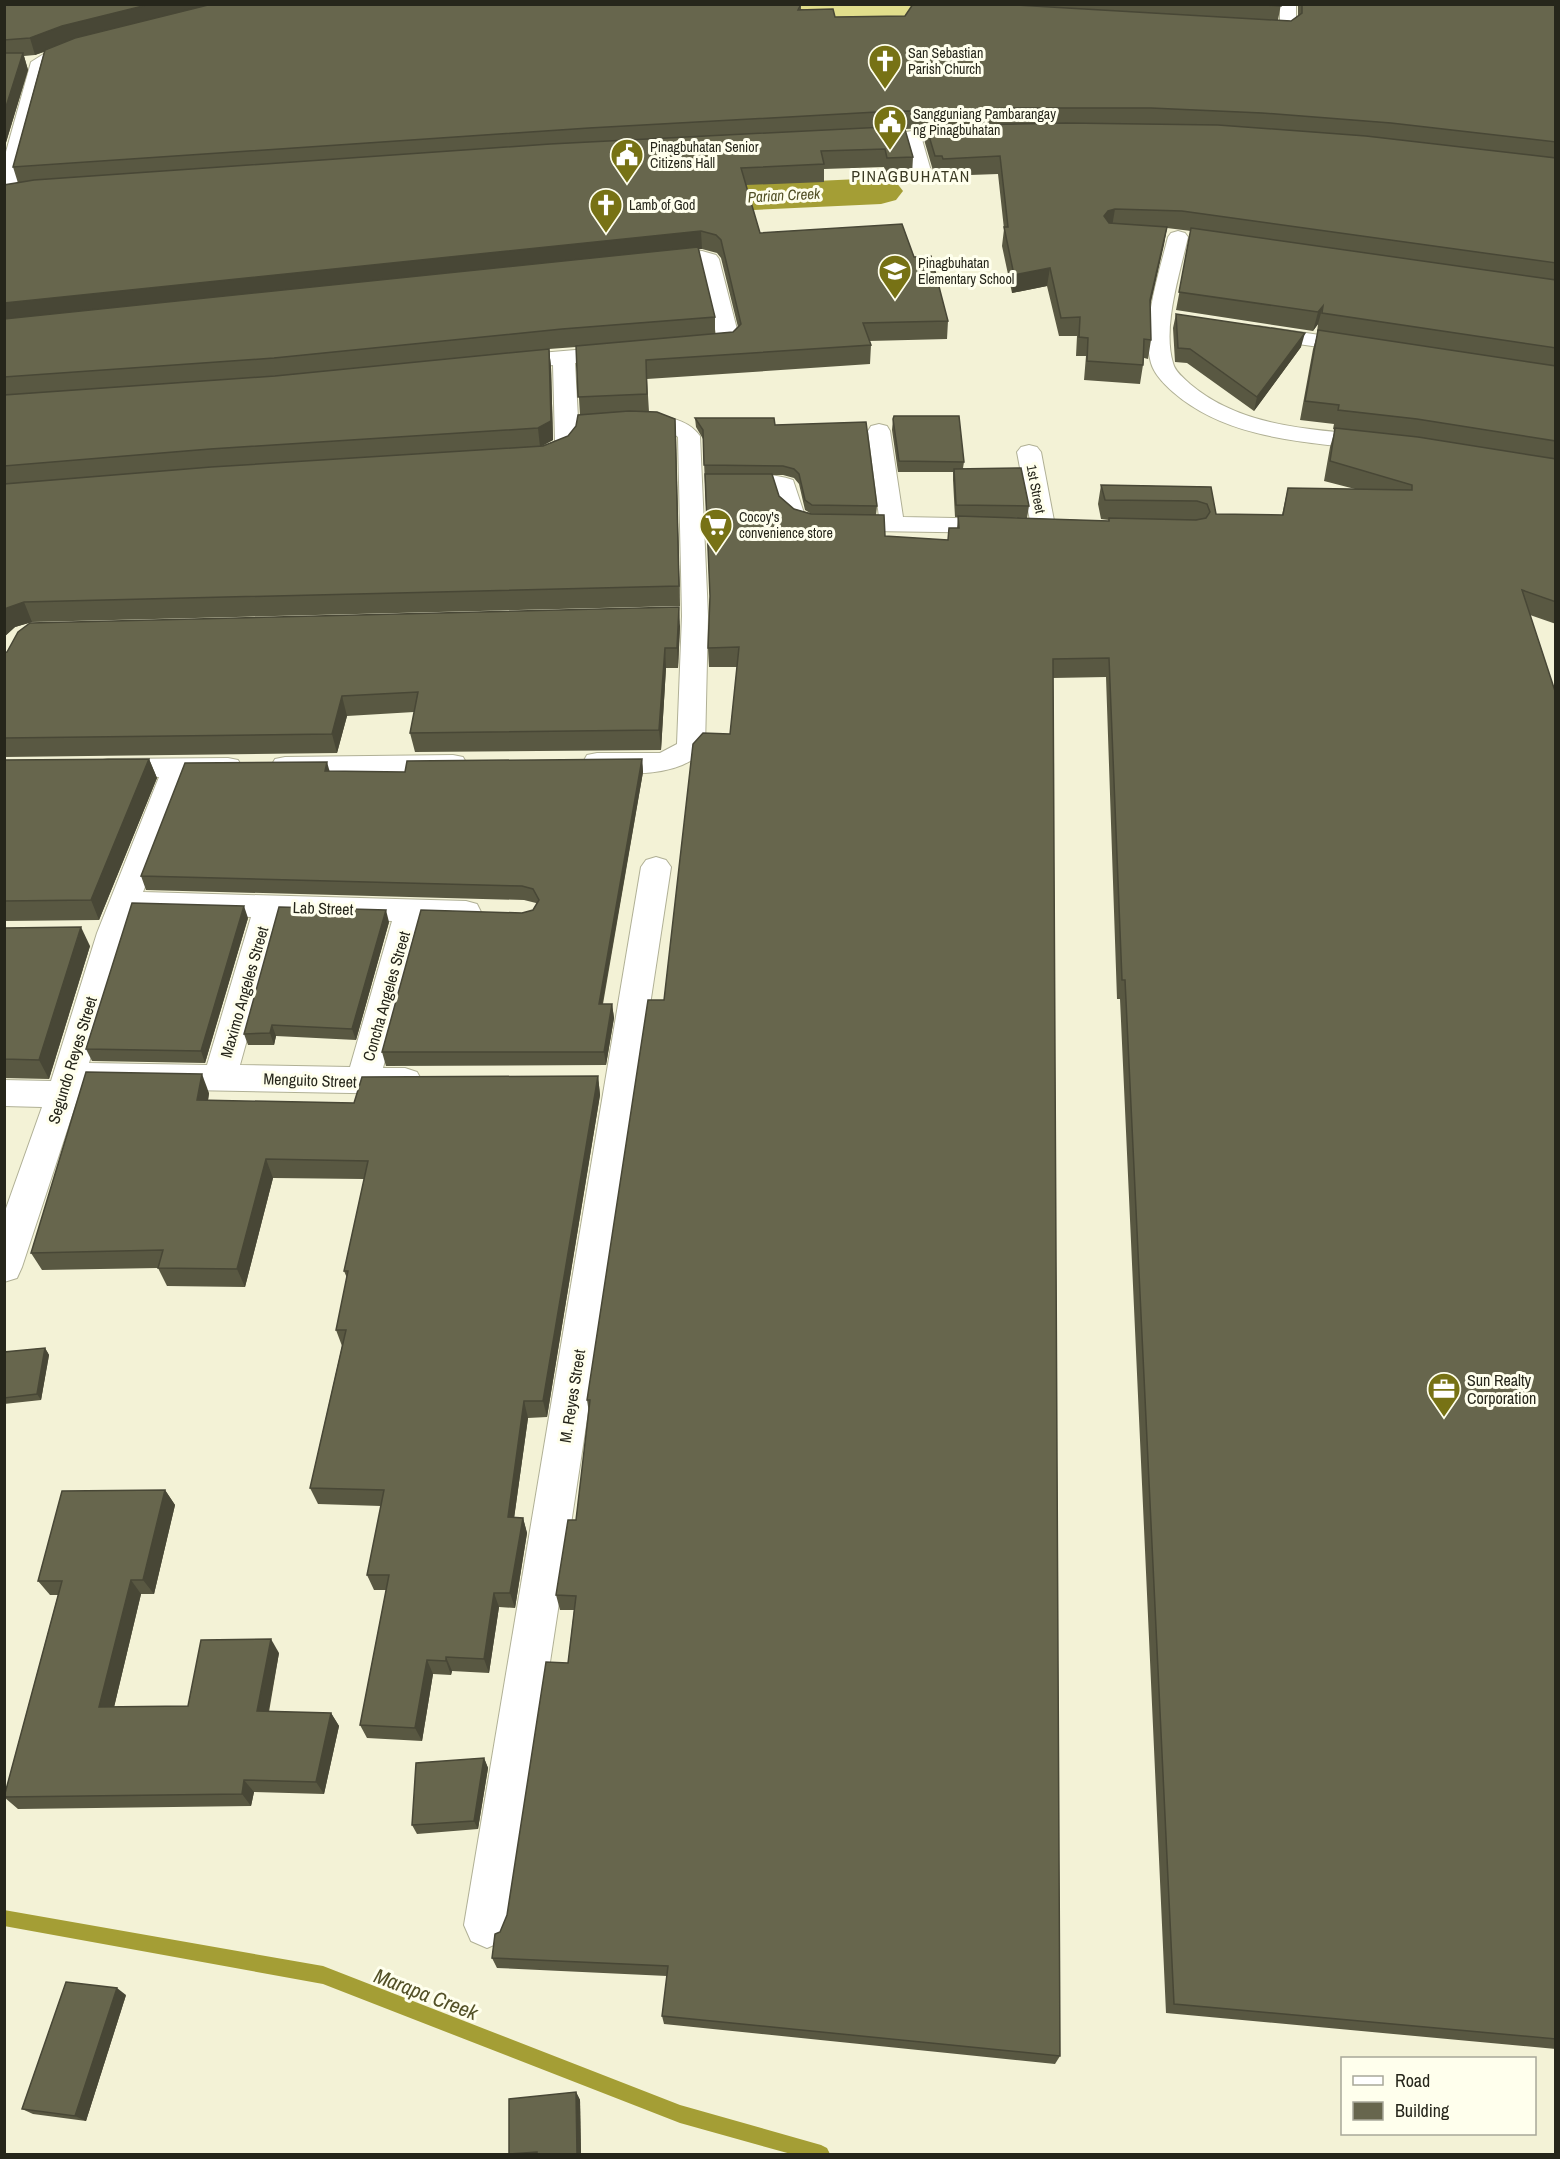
<svg xmlns="http://www.w3.org/2000/svg" width="1560" height="2159" font-family="'Archivo Narrow',sans-serif">
	<style>
		.green { fill: #e1de8c }
		.lines { fill: none; stroke-linecap: round; stroke-linejoin: round }
		.stream { fill: #a49e35; fill-rule: evenodd }
		.river { fill: #a49e35; fill-rule: evenodd }
		.street-casing { stroke: #b0b095; stroke-width: 2 }
		.secondary-casing { stroke: #b0b095; stroke-width: 2 }
		.street { fill: #fff; fill-rule: evenodd }
		.secondary { fill: #fff; fill-rule: evenodd }
		.wall { fill: #595842; fill-rule: evenodd }
		.shaded-wall { fill: #484736 }
		.building { fill: #67664d; stroke: #484736; stroke-width: 1.5 }
		.labels { text-anchor: middle; dominant-baseline: central; stroke-width: 6; stroke-linejoin: round; paint-order: stroke }
		.far-poi-label { font-size: 14px; fill: #26261b; stroke: #ffffed; text-anchor: start }
		.far-street-label { font-size: 14px; fill: #26261b; stroke: #ffffed }
		.far-water-label { font-size: 15px; font-style: italic; fill: #525026; stroke: #ffffed }
		.far-quarter-label { font-size: 16px; letter-spacing: 1.5px; fill: #3b3a23; stroke: #ffffed }
		.street-label { font-size: 16px; fill: #26261b; stroke: #ffffed }
		.poi-label { font-size: 16px; fill: #26261b; stroke: #ffffed; text-anchor: start }
		.near-water-label { font-size: 21px; font-style: italic; fill: #525026; stroke: #ffffed }
	</style>
	<rect width="100%" height="100%" fill="#f3f2d6"/>
	<!-- green -->
	<path class="green" d="M690 4 923 5 908 29Z"/>
	<g class="lines">
		<!-- stream -->
		<path class="stream" d="M4 1910 323 1966 680 2105 821 2145 827 2148 830 2154H791L680 2123 323 1984 4 1926Z"/>
		<!-- river -->
		<path class="river" d="M881 178 896 182 903 191 896 200 881 204 647 215 631 211 625 202 631 193 647 189Z"/>
		<!-- street casing -->
		<g class="street-casing">
			<g id="street">
				<path d="M1280 4H1296V30L1294 34 1247 33 1245 29 1247 25H1280Z"/>
				<path d="M912 131 918 132 921 136 933 178 931 182H917L915 178 903 136 906 132Z"/>
				<path d="M1178 231 1185 233 1188 237C1180 273 1162 327 1173 363 1175 372 1184 378 1190 384 1242 428 1312 429 1376 436L1384 438 1388 443 1384 448 1376 450C1307 442 1228 440 1173 392 1165 385 1154 374 1151 363 1141 327 1159 273 1168 237L1171 233Z"/>
				<path d="M702 251 716 255 719 259 740 341 733 349 694 351 686 350 683 345 686 340 717 338 700 263 657 268 650 266 647 262 650 258 657 256Z"/>
				<path d="M1258 326 1361 341 1369 342 1372 347 1369 352 1361 353 1250 337 1247 332 1250 327Z"/>
				<path d="M622 346 630 347 633 352 630 357 575 363 578 418C611 416 679 405 700 436L708 616 705 747C686 778 618 777 587 769L583 762 587 755 597 753H660L677 744 682 616 678 437C662 421 600 430 578 432L579 441 571 452 563 454 555 452 551 447 555 441 553 365 506 370 498 368 495 363 498 358 506 356Z"/>
				<path d="M879 424 887 426 890 431 903 517 1004 519 1013 521 1016 526 1013 531 1004 533 804 530C778 524 780 512 774 489L731 490 723 488 719 483 723 478C745 472 772 473 793 480L804 513 809 516 879 517 868 431 871 426Z"/>
				<path d="M1029 445 1037 447 1041 452 1055 526 1052 531 1043 533 1034 531 1031 526 1017 452 1021 447Z"/>
				<path d="M453 755 463 757 467 764 463 771 453 773 285 775 275 773 271 766 275 759 285 757Z"/>
				<path d="M228 758 238 760 242 767 238 774 228 776 188 777 143 892 466 901 477 904 481 912 477 920 466 923 422 922 383 1068H405L417 1072 422 1081 417 1090 405 1094 81 1088 22 1267 17 1278 4 1282V1214L42 1107 4 1106V1080L51 1081 97 933 159 777H108L98 775 94 768 98 761 108 759ZM135 913 251 917 207 1065 89 1063ZM281 917 392 921 350 1067 240 1065Z"/>
				<path d="M656 857 666 860 671 867 510 1925 503 1941 487 1948 471 1941 464 1925 641 867 646 860Z"/>
			</g>
		</g>
		<!-- secondary casing -->
		<g class="secondary-casing">
			<g id="secondary">
				<path d="M85 41 91 42 93 46 91 50 62 58 48 65 14 196 11 200 4 202V159L31 62 50 50Z"/>
				<path d="M970 131 976 132 979 136 976 140 863 143 857 142 854 138 857 134 863 133Z"/>
			</g>
		</g>
		<!-- street -->
		<use href="#street" class="street"/>
		<!-- secondary -->
		<use href="#secondary" class="secondary"/>
	</g>
	<!-- wall -->
	<g class="wall">
		<path d="M4 4H801V9L835 17 905 16 913 4H1281L1278 20 1291 21 1298 16V4H1556V624L1530 615 1556 694V2049L1166 2013 1120 999H1117L1106 677 1053 678 1060 2056 1055 2064 664 2024 662 2016 667 1976 497 1968 492 1958 500 1932 507 1915 568 1663 574 1610H560L556 1595 576 1520 589 1413 587 1400 664 1000 730 734 737 667H709L708 648 710 597 703 439 696 427 695 418 775 425 877 506 876 515 885 536 948 540 957 528 958 517H955L953 480V472H898L892 430 893 419 964 462 963 468 1029 506 1027 518 992 517 1109 521V520L1101 519 1098 504 1101 485 1211 487 1216 514 1282 515 1288 488 1355 489 1324 481 1330 447 1335 430 1333 429 1334 424 1300 420 1313 349 1318 332H1317L1318 324 1313 331 1176 310 1191 231 1167 228 1150 305 1151 340 1148 359 1144 358 1143 365 1140 384 1084 380 1086 356H1076L1077 336H1059L1047 286 1012 293 1002 246 1004 229 998 174 942 176 941 174H934L925 143 926 128 905 129 913 157 912 175 886 176 884 167 824 169V182L746 185 760 233 914 257 948 321 947 339 869 341 871 345 870 364 647 379 649 412 675 419 680 606 32 622 15 627 4 637V185L18 183 13 167 44 52 35 55 24 56 28 70 4 149ZM698 249H702L717 253 721 258 738 327 733 332 715 334V317ZM576 347 580 415 576 426 568 436 542 446 553 440 551 367 549 349ZM772 475H783L794 478 799 484 805 510 810 513 794 509 779 496Z"/>
		<path d="M1176 314 1301 347 1254 411 1187 363 1175 362 1173 328Z"/>
		<path d="M680 626 678 668H666L661 750 415 752 410 733 414 712 347 716 337 753 4 757V653Z"/>
		<path d="M149 759 157 778 99 920 4 921V760Z"/>
		<path d="M642 759 643 772 603 1004H612L614 1018 606 1065 386 1066 382 1052 522 913 533 910 536 905V903L524 900 146 890 141 876 330 772H405Z"/>
		<path d="M248 918 205 1063 92 1061 86 1049Z"/>
		<path d="M389 922 356 1040 276 1036 274 1045H248L244 1034Z"/>
		<path d="M4 928 90 946 49 1079 4 1078Z"/>
		<path d="M598 1076 600 1095 547 1417 528 1418 514 1518H523L527 1533 515 1608 499 1607 489 1673 452 1671 451 1675 433 1674 422 1741 367 1738 360 1725 386 1590H374L367 1575 381 1506 318 1504 310 1488 342 1346 336 1330 347 1278 344 1271 364 1179 273 1178 245 1287 167 1286 158 1268 42 1270 31 1253 209 1093 208 1101 354 1103Z"/>
		<path d="M45 1348 49 1355 41 1400 4 1404V1352Z"/>
		<path d="M165 1490 175 1505 154 1594H141L114 1707 188 1706 279 1653 269 1712 331 1713 339 1726 324 1794 254 1792 251 1806 18 1809 4 1797 58 1595H50L38 1581Z"/>
		<path d="M484 1758 488 1768 478 1829 417 1834 412 1825Z"/>
		<path d="M126 1995 86 2121 33 2114 22 2109Z"/>
		<path d="M576 2092 580 2100 581 2154H509Z"/>
	</g>
	<!-- shaded-wall -->
	<g class="shaded-wall">
		<path d="M151 4H223L66 43 35 55 30 38 62 26Z"/>
		<path d="M23 53 28 70 4 149V113Z"/>
		<path d="M1115 209 1112 227 1105 229 1104 216 1108 211Z"/>
		<path d="M1167 227 1164 245 1147 319 1150 300Z"/>
		<path d="M701 231 702 249 4 322V303Z"/>
		<path d="M1050 268 1047 286 1012 293 1014 275Z"/>
		<path d="M1323 306 1318 324 1313 331 1318 312Z"/>
		<path d="M1305 333 1301 347 1254 411 1257 397Z"/>
		<path d="M549 349 551 367 553 440 540 447 538 428Z"/>
		<path d="M675 419 676 438 680 606 679 586Z"/>
		<path d="M24 602 32 622 15 627 4 637V610L7 608Z"/>
		<path d="M679 607 680 626 678 668 677 648Z"/>
		<path d="M665 648 666 668 661 750 659 730Z"/>
		<path d="M342 696 347 716 337 753 332 734Z"/>
		<path d="M149 759 157 778 99 920 91 900Z"/>
		<path d="M642 759 643 772 600 1017 599 1004Z"/>
		<path d="M327 762 331 776 325 771Z"/>
		<path d="M244 906 248 918 205 1063 201 1051Z"/>
		<path d="M386 910 389 922 356 1040 352 1029Z"/>
		<path d="M81 927 90 946 49 1079 39 1060Z"/>
		<path d="M612 1004 614 1018 606 1065 604 1052Z"/>
		<path d="M272 1025 276 1036 274 1045 270 1033Z"/>
		<path d="M202 1074 209 1093 205 1119 197 1100Z"/>
		<path d="M598 1076 600 1095 547 1417 543 1401Z"/>
		<path d="M266 1159 273 1178 245 1287 237 1269Z"/>
		<path d="M45 1348 49 1355 41 1400 37 1394Z"/>
		<path d="M524 1401 528 1418 512 1533 508 1517Z"/>
		<path d="M165 1490 175 1505 154 1594 143 1580Z"/>
		<path d="M523 1518 527 1533 515 1608 510 1593Z"/>
		<path d="M131 1580 141 1594 111 1720 99 1707Z"/>
		<path d="M494 1593 499 1607 489 1673 484 1659Z"/>
		<path d="M271 1639 279 1653 266 1724 257 1711Z"/>
		<path d="M446 1657 452 1671 451 1675 446 1661Z"/>
		<path d="M427 1660 433 1674 422 1741 415 1728Z"/>
		<path d="M331 1713 339 1726 324 1794 316 1782Z"/>
		<path d="M484 1758 488 1768 478 1829 474 1821Z"/>
		<path d="M244 1780 254 1792 251 1806 242 1794Z"/>
		<path d="M117 1988 126 1995 86 2121 75 2116Z"/>
		<path d="M576 2092 580 2100 581 2154H577Z"/>
	</g>
	<!-- building -->
	<g class="building">
		<path d="M4 4H151L62 26 30 38 4 40Z"/>
		<path d="M212 4H801L798 10 833 9 835 17 905 16 913 4H998L1291 21 1302 13V4H1556V142L1391 123 1262 113 1151 108H1014L877 112 589 128 13 167 45 50 75 38Z"/>
		<path d="M1252 4H1281V6Z"/>
		<path d="M4 53H23L4 113Z"/>
		<path d="M1066 123 1218 125 1366 136 1556 158V263L1182 211 1115 209 1108 211 1104 216 1109 223 1167 227 1150 300 1151 340 1144 339 1143 365 1087 361 1088 338 1079 337 1080 317 1061 318 1050 268 1014 275 1004 227H1008L1000 156 943 159 942 156H935L926 126Z"/>
		<path d="M904 126 913 157 887 158 885 149 821 151 824 164 741 168 760 233 902 224 914 257 931 256 948 321 863 323 871 345 646 360 647 394 578 397 576 346 733 332 741 324 721 240 716 235 701 231 4 303V185L34 180 550 144Z"/>
		<path d="M1191 228 1556 280V348L1322 313 1323 306 1318 312 1179 292Z"/>
		<path d="M698 247 715 317 562 329 274 358 4 377V319Z"/>
		<path d="M1176 314 1305 333 1257 397 1190 349 1178 348Z"/>
		<path d="M1318 330 1556 366V441L1417 419 1338 410 1339 405 1305 401Z"/>
		<path d="M549 349 551 421 538 428 210 449 4 466V395L275 376Z"/>
		<path d="M629 411 657 412 675 419 679 586 24 602 7 608 4 610V484L211 467 543 446 568 436 576 426 578 415Z"/>
		<path d="M894 416H959L964 462 899 461 893 419Z"/>
		<path d="M695 418H774L775 425 866 422 877 506 812 505 805 500 799 474 794 469 783 466 704 465 703 430Z"/>
		<path d="M1335 428 1418 437 1556 459V602L1522 590 1556 694V2039L1174 2004 1125 980H1122L1109 658 1053 659 1060 2056 662 2016 668 1966 492 1958 495 1934 500 1932 507 1915 546 1662 568 1663 576 1596 556 1595 568 1520H576L590 1400H587L648 1000H664L693 744 703 733 730 734 739 647 708 648 710 596 705 474H772L779 496 794 509 811 514 884 515 885 536 948 540 949 528H959L958 516 1109 521V518L1196 520 1206 518 1210 512 1207 504 1197 501 1105 500 1101 485 1211 487 1216 514 1283 515 1288 488 1412 490V485L1330 461Z"/>
		<path d="M1021 468 1029 506 956 505 954 469Z"/>
		<path d="M679 607 677 648H665L659 730 410 733 418 692 342 696 332 734 4 738V653L7 652 18 632 30 623Z"/>
		<path d="M149 759 91 900 4 901V760Z"/>
		<path d="M642 759 599 1004H612L604 1052H382L421 910 522 913 533 910 539 900 533 889 522 886 141 876 185 763 327 762 325 771 405 772 407 761Z"/>
		<path d="M132 903 244 906 201 1051 86 1049Z"/>
		<path d="M279 907 386 910 352 1029 272 1025 270 1033 244 1034Z"/>
		<path d="M81 927 39 1060 4 1059V928Z"/>
		<path d="M86 1072 202 1074 197 1100 354 1103 362 1077 598 1076 543 1401H524L508 1517 523 1518 510 1593H494L484 1659 446 1657V1661L427 1660 415 1728 360 1725 389 1575H367L384 1490 310 1488 346 1330H336L348 1271H344L368 1161 266 1159 237 1269 158 1268 163 1250 31 1253Z"/>
		<path d="M45 1348 37 1394 4 1398V1352Z"/>
		<path d="M165 1490 143 1580H131L99 1707 188 1706 201 1640 271 1639 257 1711 331 1713 316 1782 244 1780 242 1794 4 1797 62 1581H38L62 1491Z"/>
		<path d="M484 1758 474 1821 412 1825 416 1763Z"/>
		<path d="M66 1982 117 1988 75 2116 22 2109Z"/>
		<path d="M576 2092 577 2154H537V2152L509 2154V2099Z"/>
	</g>
	<!-- icons -->
	<defs>
		<g id="church-pin" transform="scale(1.725)"><path d="M0 17L-7.5 6A9.5 9.5 0 1 1 7.5 6Z" fill="#777215" stroke="#ffffed"/><path d="M-1.2-6h2.4v3.5h3.3v2.4h-3.3V6h-2.4V-.1h-3.3v-2.4h3.3Z" fill="#fff"/></g>
		<g id="civic-pin" transform="scale(1.725)"><path d="M0 17L-7.5 6A9.5 9.5 0 1 1 7.5 6Z" fill="#777215" stroke="#ffffed"/><path d="M-.6-6.5H3V-4.5H.6V-3L4-1V1h2V6H-6V1h2V-1L-.6-3ZM-1.2 2.5V6h2.4V2.5Z" fill="#fff"/></g>
		<g id="school-pin" transform="scale(1.725)"><path d="M0 17L-7.5 6A9.5 9.5 0 1 1 7.5 6Z" fill="#777215" stroke="#ffffed"/><path d="M0-5L7-2L0 1L-7-2ZM-4 1L0 2.5L4 1V4Q0 6-4 4Z" fill="#fff"/></g>
		<g id="supermarket-pin" transform="scale(1.725)"><path d="M0 17L-7.5 6A9.5 9.5 0 1 1 7.5 6Z" fill="#777215" stroke="#ffffed"/><path d="M-6-5.5h2.5l.6 2H6L4.5 2H-2.5L-4.4-4H-6ZM-1.5 3.2a1.3 1.3 0 1 0 .1 0ZM3 3.2a1.3 1.3 0 1 0 .1 0Z" fill="#fff"/></g>
		<g id="office-pin" transform="scale(1.725)"><path d="M0 17L-7.5 6A9.5 9.5 0 1 1 7.5 6Z" fill="#777215" stroke="#ffffed"/><path d="M-6-3h4V-5.5h4V-3h4V5H-6ZM-1-4.5V-3h2v-1.5ZM-6 0V1H6V0Z" fill="#fff"/></g>
	</defs>
	<g fill-rule="evenodd">
		<use href="#church-pin" x="885" y="61"/>
		<use href="#civic-pin" x="890" y="122"/>
		<use href="#civic-pin" x="627" y="155"/>
		<use href="#church-pin" x="606" y="205"/>
		<use href="#school-pin" x="895" y="271"/>
		<use href="#supermarket-pin" x="716" y="525"/>
		<use href="#office-pin" x="1444" y="1389"/>
	</g>
	<g class="labels">
		<!-- far-poi labels -->
		<g class="far-poi-label">
			<text x="908" y="53">San Sebastian<tspan x="908" dy="16">Parish Church</tspan></text>
			<text x="913" y="114">Sangguniang Pambarangay<tspan x="913" dy="16">ng Pinagbuhatan</tspan></text>
			<text x="650" y="147">Pinagbuhatan Senior<tspan x="650" dy="16">Citizens Hall</tspan></text>
			<text x="629" y="205">Lamb of God</text>
			<text x="918" y="263">Pinagbuhatan<tspan x="918" dy="16">Elementary School</tspan></text>
			<text x="739" y="517">Cocoy's<tspan x="739" dy="16">convenience store</tspan></text>
		</g>
		<!-- far-street labels -->
		<g class="far-street-label">
			<text transform="translate(1036 489) rotate(79)">1st Street</text>
		</g>
		<!-- far-water labels -->
		<g class="far-water-label">
			<text transform="translate(784 195) rotate(-3)">Parian Creek</text>
		</g>
		<!-- far-quarter labels -->
		<g class="far-quarter-label">
			<text x="911" y="176">PINAGBUHATAN</text>
		</g>
		<!-- street labels -->
		<g class="street-label">
			<text transform="translate(323 908) rotate(2)">Lab Street</text>
			<text transform="translate(244 992) rotate(-74)">Maximo Angeles Street</text>
			<text transform="translate(386 996) rotate(-74)">Concha Angeles Street</text>
			<text transform="translate(72 1060) rotate(-73)">Segundo Reyes Street</text>
			<text transform="translate(310 1080) rotate(2)">Menguito Street</text>
			<text transform="translate(572 1396) rotate(-81)">M. Reyes Street</text>
		</g>
		<!-- poi labels -->
		<g class="poi-label">
			<text x="1467" y="1380">Sun Realty<tspan x="1467" dy="18">Corporation</tspan></text>
		</g>
		<!-- near-water labels -->
		<g class="near-water-label">
			<text transform="translate(426 1994) rotate(21)">Marapa Creek</text>
		</g>
	</g>
	<!-- border -->
	<rect width="1560" height="2159" fill="none" stroke="#26261b" stroke-width="12"/>
	<!-- legend -->
	<rect x="1341" y="2057" width="195" height="78" fill="#ffffed" stroke="#a8a899" stroke-width="1.5"/>
	<rect x="1353" y="2076" width="30" height="9" fill="#ffffff" stroke="#a8a899" stroke-width="1.5"/>
	<text x="1395" y="2087" font-size="18" fill="#26261b">Road</text>
	<rect x="1353" y="2102" width="30" height="18" fill="#67664d" stroke="#a8a899" stroke-width="1.5"/>
	<text x="1395" y="2117" font-size="18" fill="#26261b">Building</text>
</svg>
